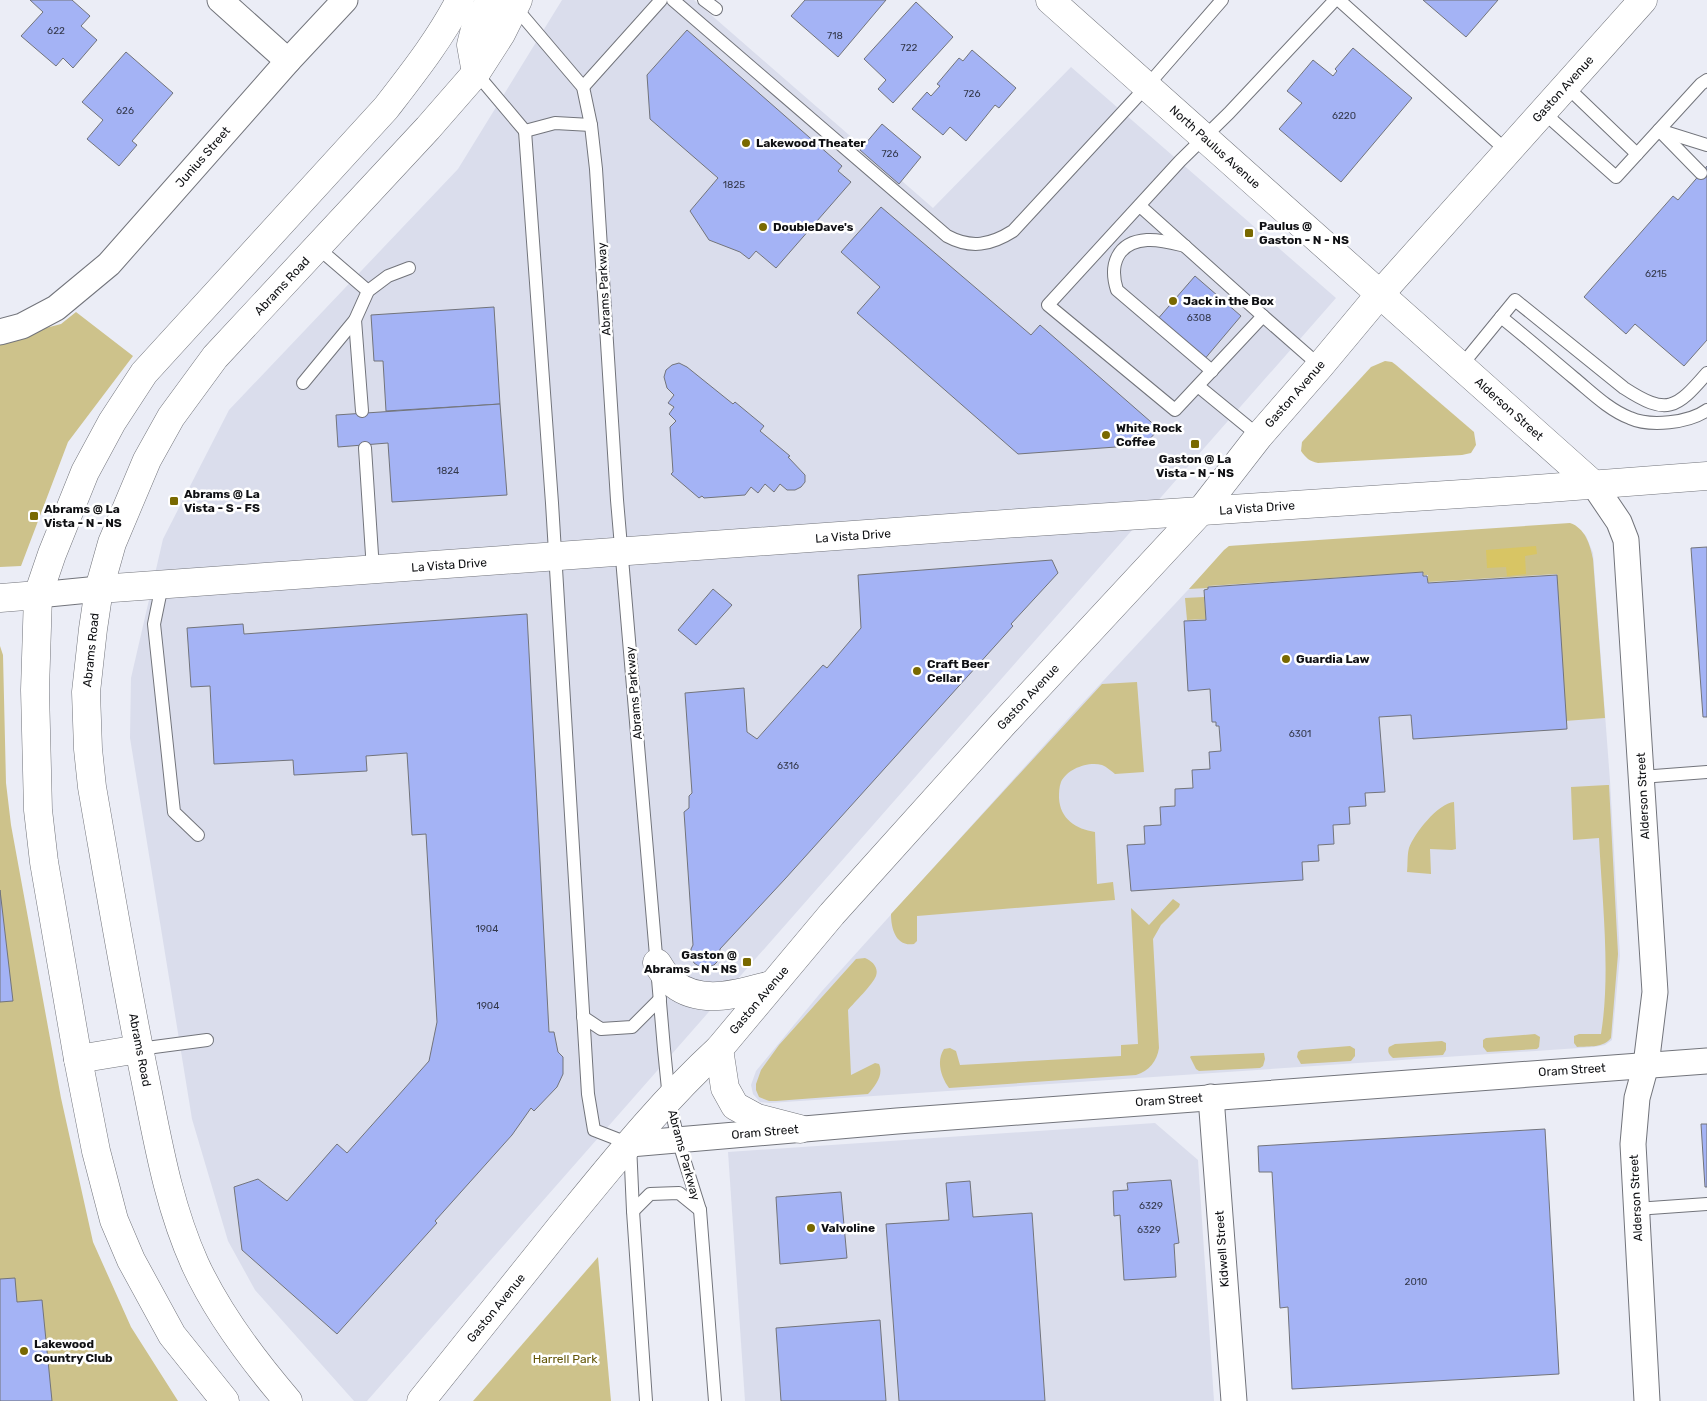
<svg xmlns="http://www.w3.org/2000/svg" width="1707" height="1401" font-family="Rubik,sans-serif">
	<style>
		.built { fill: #daddec }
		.green { fill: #cdc28b }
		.water { fill: #d8c564 }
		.building { fill: #a4b3f5; stroke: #72747b }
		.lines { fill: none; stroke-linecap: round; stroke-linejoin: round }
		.service-casing { stroke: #72747b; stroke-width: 14 }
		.minor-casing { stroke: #72747b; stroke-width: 27 }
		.tertiary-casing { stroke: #72747b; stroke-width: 29 }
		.secondary-casing { stroke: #72747b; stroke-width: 29 }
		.service { stroke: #fff; stroke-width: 12 }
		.minor { stroke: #fff; stroke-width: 25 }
		.tertiary { stroke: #fff; stroke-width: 28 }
		.secondary { stroke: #fff; stroke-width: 28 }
		.poi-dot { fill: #796900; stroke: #fff; stroke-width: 2 }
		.labels { text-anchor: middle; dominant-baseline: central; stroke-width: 5; stroke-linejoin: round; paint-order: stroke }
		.number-label { font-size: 10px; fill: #34394c }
		.street-label { font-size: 12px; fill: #0f1013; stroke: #fff }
		.poi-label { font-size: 12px; font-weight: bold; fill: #0f1013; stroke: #fff; text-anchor: start }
		.park-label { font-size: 12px; fill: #635608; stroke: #fff }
	</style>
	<rect width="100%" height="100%" fill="#ebedf6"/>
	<!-- built -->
	<g class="built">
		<path d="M562 0H694L933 208 1071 67 1336 298 367 1401H354L255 1290 228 1241 192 1119 130 738 131 678 163 539 229 410 458 169Z"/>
		<path d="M1579 529 1586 536 1593 553 1610 781 1620 956 1612 1040 1605 1045 1594 1047 770 1103 760 1102 753 1094 751 1085 756 1071 822 991 1075 711 1229 546Z"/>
		<path d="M1155 1123 1198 1160 1214 1401H745L728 1152Z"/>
	</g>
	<!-- green -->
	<g class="green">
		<path d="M76 312 133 356 68 442 21 566 0 567V340L61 324Z"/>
		<path d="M1385 361 1392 362 1396 365 1474 432 1476 445 1471 453 1462 455 1318 463C1309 461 1306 458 1301 451L1302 442 1371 367Z"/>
		<path d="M1570 523C1585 528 1590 544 1593 559L1605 718 1565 721 1557 574 1428 582V575H1424L1423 572 1208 586V588L1189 589 1224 550 1229 546Z"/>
		<path d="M1204 597 1206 619 1187 620 1185 598Z"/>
		<path d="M0 646 3 655 6 783 11 825 61 1098 93 1242 131 1327 178 1401H0Z"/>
		<path d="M1137 682 1144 772 1115 774C1111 771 1107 767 1102 765 1088 761 1067 769 1061 782 1059 787 1059 793 1059 798 1060 819 1076 829 1095 832L1097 884 1113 882 1115 900 917 916V941L914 944C896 947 891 929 891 914L1102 684Z"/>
		<path d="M1607 785H1609L1618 954 1611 1038C1603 1048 1590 1046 1577 1047L1574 1043V1036L1579 1034H1601C1611 973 1602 900 1599 838L1573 840 1571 787Z"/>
		<path d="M1454 802 1456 849 1452 850 1430 849 1431 874 1407 872C1408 864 1407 855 1409 848 1414 834 1438 803 1454 802Z"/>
		<path d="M1173 899 1180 904 1179 907 1161 925 1153 939 1159 1048C1157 1061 1149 1071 1136 1075L949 1088C941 1077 936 1061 944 1049L950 1048 956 1051 960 1065 1121 1056V1045L1138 1044 1131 908 1149 925Z"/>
		<path d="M865 958C872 961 879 967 876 976 873 984 854 1003 848 1010L851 1075 875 1063 879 1064C884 1075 875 1086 868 1094L776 1101H769L759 1097 756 1090V1084L761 1070 779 1045 856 959Z"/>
		<path d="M1535 1034 1540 1037 1539 1047 1537 1049 1487 1052 1483 1047V1040L1486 1038Z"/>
		<path d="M1442 1041 1446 1043V1050L1443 1055 1393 1058C1389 1055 1387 1051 1389 1047L1395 1044Z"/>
		<path d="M1350 1046 1355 1049V1056L1351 1061 1301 1064 1297 1057 1298 1052 1301 1050Z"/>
		<path d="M1264 1053 1265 1059 1263 1066 1260 1068 1199 1071 1196 1069 1190 1057 1191 1056Z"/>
		<path d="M598 1257 611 1401H473Z"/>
	</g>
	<!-- water -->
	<path class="water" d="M1536 546 1537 554 1525 556 1526 574 1507 576 1506 567 1487 568 1486 550Z"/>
	<!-- building -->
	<g class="building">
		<path d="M30 0H72L90 16 81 26 97 40 73 68 63 58 56 66 21 36 43 12Z"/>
		<path d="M805 0H886L838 57 791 16Z"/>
		<path d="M1423 0H1498L1466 37Z"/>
		<path d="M916 2 953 37 893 103 878 89 886 80 864 59Z"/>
		<path d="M687 30 842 166 838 171 851 182 776 268 756 251 749 259 740 252 709 240 690 211 718 178 650 119 647 75Z"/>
		<path d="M1353 48 1412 98 1341 182 1279 129 1302 103 1287 91 1313 60 1333 76 1337 71 1335 69Z"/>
		<path d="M972 50 1016 88 999 108 995 105 966 141 950 127 943 135 912 109 927 92 931 96 940 86 937 84 959 58 963 61Z"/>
		<path d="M126 52 173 93 132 141 137 145 119 166 87 139 103 120 82 102Z"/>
		<path d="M882 124 921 157 899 184 860 150Z"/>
		<path d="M1707 166V340L1684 366 1635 324 1626 334 1584 297 1673 196 1678 200Z"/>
		<path d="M881 207 1031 335 1040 325 1159 429 1144 445 1018 454 857 313 880 287 841 252Z"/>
		<path d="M1195 276 1241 316 1203 361 1156 321Z"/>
		<path d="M494 307 500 404 386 411 383 361H374L371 315Z"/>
		<path d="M679 363 687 367 733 404 735 402 764 426 760 431 790 456 788 457 805 475V482L801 487 795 490H787L780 484 774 492 765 484 758 493 751 487 745 495 704 498 702 496 699 498 671 474 673 472 670 427 676 421 669 414 674 407 668 403 674 395 667 388 664 377 666 370 672 365Z"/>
		<path d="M500 404 507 495 392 502 388 443 338 447 336 415Z"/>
		<path d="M1707 547V717H1703L1691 548Z"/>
		<path d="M1052 560 1058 573 1011 624 1013 626 785 879 720 949 719 960 714 965 707 967H700L694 963 691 956V949L693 945 684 812 689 808V796L692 793 685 693 744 688 747 732 757 739 823 665 827 668 861 628 858 575Z"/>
		<path d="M1423 572V576H1427L1428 583 1557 575 1567 729 1413 739 1411 715 1379 717 1385 792 1365 793 1366 806 1349 807 1350 824 1333 825 1334 844 1318 845 1319 861 1302 862 1303 880 1131 891 1127 845 1145 844 1144 826 1161 825 1160 807 1175 806V789L1193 788 1192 770 1210 769 1209 752 1221 751 1219 726H1216V722H1212L1210 689 1188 691 1184 621 1206 620 1204 590 1208 589V587Z"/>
		<path d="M713 589 732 605 696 645 678 630Z"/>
		<path d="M527 614 549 1032H554L558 1052 563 1057V1074L557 1087 534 1111 531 1108 512 1135 435 1221 437 1223 337 1334 242 1250 234 1187 258 1179 287 1201 337 1144 347 1153 429 1061 437 1022 426 834 412 835 407 753 366 756 367 771 294 775 293 760 214 764 210 686 191 687 187 628 243 624 244 634Z"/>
		<path d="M0 890 13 1001 0 1002Z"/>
		<path d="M1701 1124H1707V1187H1705Z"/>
		<path d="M1545 1129 1559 1374 1292 1389 1288 1307 1280 1308 1272 1172H1259L1258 1146Z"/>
		<path d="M1171 1180 1179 1243 1174 1244 1176 1277 1124 1280 1120 1215 1114 1216 1113 1191 1128 1190 1127 1183Z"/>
		<path d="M970 1181 973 1217 1032 1213 1045 1401H899L886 1224 949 1220 946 1183Z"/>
		<path d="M841 1192 847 1258 780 1264 776 1197Z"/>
		<path d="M15 1278 17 1302 42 1300 52 1401H0V1279Z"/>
		<path d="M880 1320 886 1401H781L776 1328Z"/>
	</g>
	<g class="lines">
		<!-- service casing -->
		<g class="service-casing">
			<g id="service">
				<path d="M673 0 947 236C971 249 991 245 1013 231L1147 86 1222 0"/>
				<path d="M704 0 716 9"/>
				<path d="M1339 0 1507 151"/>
				<path d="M515 7 583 87 591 125 596 169 617 500 664 1049 669 1099 678 1140 700 1210 715 1401"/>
				<path d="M476 73 525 131"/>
				<path d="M1566 86 1637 154"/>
				<path d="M583 87 661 0"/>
				<path d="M1543 112 1616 177 1701 84 1707 80"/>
				<path d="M1659 130 1701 173"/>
				<path d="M525 131 552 503 588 1094 594 1130 630 1144 633 1211 646 1401"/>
				<path d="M525 131 555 123 591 125"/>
				<path d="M1662 131 1707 145"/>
				<path d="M1140 206 1263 316 1175 410 1048 305 1180 161 1229 113 1335 0"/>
				<path d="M1185 246C1173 243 1159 239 1147 240 1117 242 1109 265 1117 290L1212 371"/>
				<path d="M318 248 368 291"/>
				<path d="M1263 316 1320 366"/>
				<path d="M1501 317C1526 337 1550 358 1574 378 1591 392 1609 410 1630 418 1650 427 1689 423 1707 410"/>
				<path d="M355 320 362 411"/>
				<path d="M1461 366 1515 300 1624 388C1667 416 1676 409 1707 373"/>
				<path d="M303 383 355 320 368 291 388 276 409 268"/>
				<path d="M1198 386 1259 436"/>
				<path d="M365 448 373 570"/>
				<path d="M162 585 154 624 174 812 198 835"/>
				<path d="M1641 777 1707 772"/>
				<path d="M583 1017 601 1029 632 1027 660 999"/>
				<path d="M139 1049 207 1040"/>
				<path d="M1636 1209 1707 1204"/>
				<path d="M633 1211 650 1194 679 1193 700 1210"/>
			</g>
		</g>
		<!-- minor casing -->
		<g class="minor-casing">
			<g id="minor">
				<path d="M220 0 288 61"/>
				<path d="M0 332 22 326 56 308 109 264 288 61 345 0"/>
				<path d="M1594 485 1619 522 1626 540 1655 992 1646 1065 1637 1098 1633 1144 1647 1401"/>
				<path d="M38 595 99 589"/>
				<path d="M1211 1097 1234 1401"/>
				<path d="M630 1144 897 1121 1707 1061"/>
			</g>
		</g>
		<!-- tertiary casing -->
		<g class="tertiary-casing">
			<g id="tertiary">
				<path d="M1050 0 1594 485"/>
				<path d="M99 589 1019 523 1536 489 1707 476"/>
				<path d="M0 598 38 595"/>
			</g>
		</g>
		<!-- secondary casing -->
		<g class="secondary-casing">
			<g id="secondary">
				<path d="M476 73 471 45 475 29 490 0"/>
				<path d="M657 963C662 970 666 979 674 984 702 1006 741 993 771 985"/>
				<path d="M719 1049 725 1088 735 1106 757 1118 800 1129"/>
				<path d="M78 1059 139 1049"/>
				<path d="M225 1401 172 1335 131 1260 114 1220 96 1151 78 1059 44 862 38 810 35 690 38 595 52 554 85 472 112 422 144 373 386 108C413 73 440 39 460 0"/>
				<path d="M288 1401C252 1359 218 1314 195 1264 168 1204 158 1142 145 1078 125 981 109 884 92 787L88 749 86 692 93 629 99 589 112 543 147 460 171 417 215 357 428 128 476 73 501 34 518 0"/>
				<path d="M421 1401C466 1344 513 1287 558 1230 609 1168 660 1103 719 1049L832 914 1004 723 1200 512 1259 436 1320 366 1380 294 1643 0"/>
			</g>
		</g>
		<!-- service -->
		<use href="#service" class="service"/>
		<!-- minor -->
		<use href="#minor" class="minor"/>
		<!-- tertiary -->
		<use href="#tertiary" class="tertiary"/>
		<!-- secondary -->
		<use href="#secondary" class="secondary"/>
	</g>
	<!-- markers -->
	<g class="poi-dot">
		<circle cx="746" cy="143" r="5"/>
		<circle cx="763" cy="227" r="5"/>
		<rect x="1244" y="228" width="10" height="10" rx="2.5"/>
		<circle cx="1173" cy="301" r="5"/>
		<circle cx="1106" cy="435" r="5"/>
		<rect x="1190" y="439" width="10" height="10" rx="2.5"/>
		<rect x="169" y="496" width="10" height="10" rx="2.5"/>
		<rect x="29" y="511" width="10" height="10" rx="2.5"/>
		<circle cx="1286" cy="659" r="5"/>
		<circle cx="917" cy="671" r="5"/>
		<rect x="742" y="957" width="10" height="10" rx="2.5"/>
		<circle cx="811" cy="1228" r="5"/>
		<circle cx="24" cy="1351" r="5"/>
	</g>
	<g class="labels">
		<!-- number labels -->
		<g class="number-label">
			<text x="56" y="31">622</text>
			<text x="835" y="36">718</text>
			<text x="909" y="48">722</text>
			<text x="972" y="94">726</text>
			<text x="125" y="111">626</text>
			<text x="1344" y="116">6220</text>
			<text x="890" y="154">726</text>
			<text x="734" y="185">1825</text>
			<text x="1656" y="274">6215</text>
			<text x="1199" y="318">6308</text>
			<text x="448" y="471">1824</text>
			<text x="1300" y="734">6301</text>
			<text x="788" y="766">6316</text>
			<text x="487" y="929">1904</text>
			<text x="488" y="1006">1904</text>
			<text x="1151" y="1206">6329</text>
			<text x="1149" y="1230">6329</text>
			<text x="1416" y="1282">2010</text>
		</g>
		<!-- street labels -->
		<g class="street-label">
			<text transform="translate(1563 89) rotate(-48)">Gaston Avenue</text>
			<text transform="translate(1215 147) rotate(42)">North Paulus Avenue</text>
			<text transform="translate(203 157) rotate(-49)">Junius Street</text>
			<text transform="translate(282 286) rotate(-47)">Abrams Road</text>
			<text transform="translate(604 289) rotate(-93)">Abrams Parkway</text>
			<text transform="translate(1295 394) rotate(-49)">Gaston Avenue</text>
			<text transform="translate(1509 409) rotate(42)">Alderson Street</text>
			<text transform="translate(1257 508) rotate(-4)">La Vista Drive</text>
			<text transform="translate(853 536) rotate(-4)">La Vista Drive</text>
			<text transform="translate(449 565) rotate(-4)">La Vista Drive</text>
			<text transform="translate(91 650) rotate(-84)">Abrams Road</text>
			<text transform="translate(634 693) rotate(-95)">Abrams Parkway</text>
			<text transform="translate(1028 697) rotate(-47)">Gaston Avenue</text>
			<text transform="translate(1643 796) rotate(-93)">Alderson Street</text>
			<text transform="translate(759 1000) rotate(-50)">Gaston Avenue</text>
			<text transform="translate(140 1050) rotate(79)">Abrams Road</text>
			<text transform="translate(1572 1070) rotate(-4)">Oram Street</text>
			<text transform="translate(1169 1100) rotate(-4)">Oram Street</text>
			<text transform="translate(765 1132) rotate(-5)">Oram Street</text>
			<text transform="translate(684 1155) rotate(75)">Abrams Parkway</text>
			<text transform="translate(1636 1198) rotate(-93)">Alderson Street</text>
			<text transform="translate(1222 1249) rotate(-94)">Kidwell Street</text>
			<text transform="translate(496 1308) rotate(-51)">Gaston Avenue</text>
		</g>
		<!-- poi labels -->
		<g class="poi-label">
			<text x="756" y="143">Lakewood Theater</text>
			<text x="1259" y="226">Paulus @<tspan x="1259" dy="14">Gaston - N - NS</tspan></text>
			<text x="773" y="227">DoubleDave's</text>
			<text x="1183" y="301">Jack in the Box</text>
			<text x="1116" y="428">White Rock<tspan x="1116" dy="14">Coffee</tspan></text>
			<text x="1195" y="459" text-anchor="middle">Gaston @ La<tspan x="1195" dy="14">Vista - N - NS</tspan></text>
			<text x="184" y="494">Abrams @ La<tspan x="184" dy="14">Vista - S - FS</tspan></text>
			<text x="44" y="509">Abrams @ La<tspan x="44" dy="14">Vista - N - NS</tspan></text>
			<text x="1296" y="659">Guardia Law</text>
			<text x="927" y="664">Craft Beer<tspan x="927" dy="14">Cellar</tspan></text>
			<text x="737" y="955" text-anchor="end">Gaston @<tspan x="737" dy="14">Abrams - N - NS</tspan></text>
			<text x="821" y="1228">Valvoline</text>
			<text x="34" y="1344">Lakewood<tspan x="34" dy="14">Country Club</tspan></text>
		</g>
		<!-- park labels -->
		<g class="park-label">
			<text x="565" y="1359">Harrell Park</text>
		</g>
	</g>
</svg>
